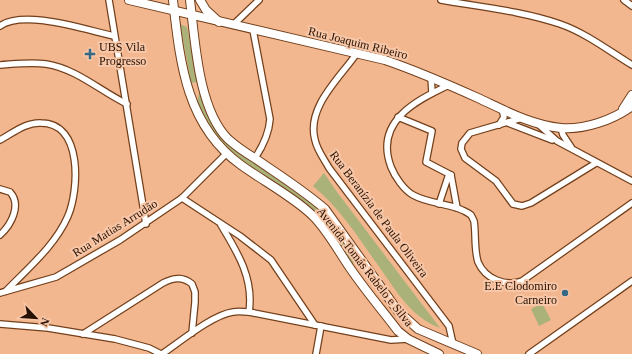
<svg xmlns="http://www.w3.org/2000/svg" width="632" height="354" font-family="'Times New Roman',serif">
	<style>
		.green { fill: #abb279 }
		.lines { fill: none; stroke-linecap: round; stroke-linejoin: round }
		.street-casing { stroke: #73401b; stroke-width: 8 }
		.secondary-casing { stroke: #73401b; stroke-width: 10 }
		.street { stroke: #fff; stroke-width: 5.5 }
		.secondary { stroke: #fff; stroke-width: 8 }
		.poi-dot { fill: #346985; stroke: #f8c7a8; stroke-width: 1.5 }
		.labels { text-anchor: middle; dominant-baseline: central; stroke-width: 4; stroke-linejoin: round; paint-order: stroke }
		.street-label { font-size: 12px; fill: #261103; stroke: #f8c7a8 }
		.poi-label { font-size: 12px; fill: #261103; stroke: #f8c7a8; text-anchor: start }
	</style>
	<rect width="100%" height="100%" fill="#f3b790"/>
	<!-- green -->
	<g class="green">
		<path d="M180 24 187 27 198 82 191 83Z"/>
		<path d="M199 93 218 132 231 146 312 204 326 217 356 260 352 264 336 239 223 144 201 114 197 103Z"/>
		<path d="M324 173 337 192 440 328C411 317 397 292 380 268 359 239 341 209 313 186Z"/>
		<path d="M542 303 551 320 539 326 531 309Z"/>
	</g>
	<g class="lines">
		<!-- street casing -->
		<g class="street-casing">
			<g id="street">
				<path d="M109 0 146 224"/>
				<path d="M441 0C480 7 522 11 560 24 586 33 609 51 632 65"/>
				<path d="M624 0 632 6"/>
				<path d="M233 25 259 0"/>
				<path d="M0 26C24 9 86 30 114 36"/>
				<path d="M253 30 270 119C269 134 263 146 255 158"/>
				<path d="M357 53C340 78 306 107 315 140 317 150 324 159 329 168L449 326 453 344"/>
				<path d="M0 65C15 64 31 62 46 64 77 69 100 91 127 104"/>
				<path d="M431 77 432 93"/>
				<path d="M449 85C415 101 374 122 391 167 395 177 404 190 413 195 431 205 455 203 471 215L474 221C476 234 474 249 478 262 485 279 506 287 522 281L632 203"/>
				<path d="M398 117 432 131 426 162 451 175"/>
				<path d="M522 118 470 133 462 143 461 149 465 158 496 181 513 204 522 206 531 203 596 163"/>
				<path d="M508 123 552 140"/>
				<path d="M538 124 557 141 632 181"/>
				<path d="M499 125 504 117 502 109"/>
				<path d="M561 128 563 135 571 147"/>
				<path d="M0 140C13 133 26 122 41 123 83 123 79 190 68 216 55 246 28 268 6 291"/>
				<path d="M0 189 10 192C22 205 11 225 0 235"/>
				<path d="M182 198 240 236 271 260 315 325"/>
				<path d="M439 204 448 177 451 175 457 208"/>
				<path d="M221 225C238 253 254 279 249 312"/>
				<path d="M0 293 56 277 120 240 182 198 226 154"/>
				<path d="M0 324 48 328 115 339 149 348 161 354"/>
				<path d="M83 334 163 283C173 278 182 276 192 284L195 292V302L192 333"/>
				<path d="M162 354C180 342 212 315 233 312 238 311 244 312 249 312L391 340 408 339"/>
				<path d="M316 354 321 326"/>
				<path d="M529 354 632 281"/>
			</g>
		</g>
		<!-- secondary casing -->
		<g class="secondary-casing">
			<g id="secondary">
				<path d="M129 0 385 60C417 71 447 84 478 98 504 110 531 125 561 128 584 130 613 120 632 106"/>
				<path d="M173 0C180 62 186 126 241 165 263 181 297 199 315 218 329 233 339 252 350 268 365 290 382 310 398 331L408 339 439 354"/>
				<path d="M190 0C195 40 198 109 228 139 237 147 246 153 256 159 279 175 303 190 325 209L398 311 418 329 477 354"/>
				<path d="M200 0 206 10 219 22"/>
				<path d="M623 109 632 95"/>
			</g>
		</g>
		<!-- street -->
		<use href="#street" class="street"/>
		<!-- secondary -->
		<use href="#secondary" class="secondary"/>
	</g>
	<!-- markers -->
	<g class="poi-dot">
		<path d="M88 48h4v4h4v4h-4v4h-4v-4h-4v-4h4z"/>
		<circle cx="565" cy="293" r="4"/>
	</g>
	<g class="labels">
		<!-- street labels -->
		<g class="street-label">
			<text transform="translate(358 43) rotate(14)">Rua Joaquim Ribeiro</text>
			<text transform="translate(379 214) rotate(53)">Rua Beranízia de Paula Oliveira</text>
			<text transform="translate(115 228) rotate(-32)">Rua Matias Arrudão</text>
			<text transform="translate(365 267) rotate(52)">Avenida Tomás Rabelo e Silva</text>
		</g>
		<!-- poi labels -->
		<g class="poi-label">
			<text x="99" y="47">UBS Vila<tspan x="99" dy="14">Progresso</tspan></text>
			<text x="557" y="286" text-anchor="end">E.E Clodomiro<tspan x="557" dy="14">Carneiro</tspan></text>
		</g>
	</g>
	<!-- north arrow -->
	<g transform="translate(36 318) rotate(115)" stroke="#f8c7a8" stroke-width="3" paint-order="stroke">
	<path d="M0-3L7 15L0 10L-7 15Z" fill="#261103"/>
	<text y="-6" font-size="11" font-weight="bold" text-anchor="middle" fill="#261103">N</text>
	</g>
</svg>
